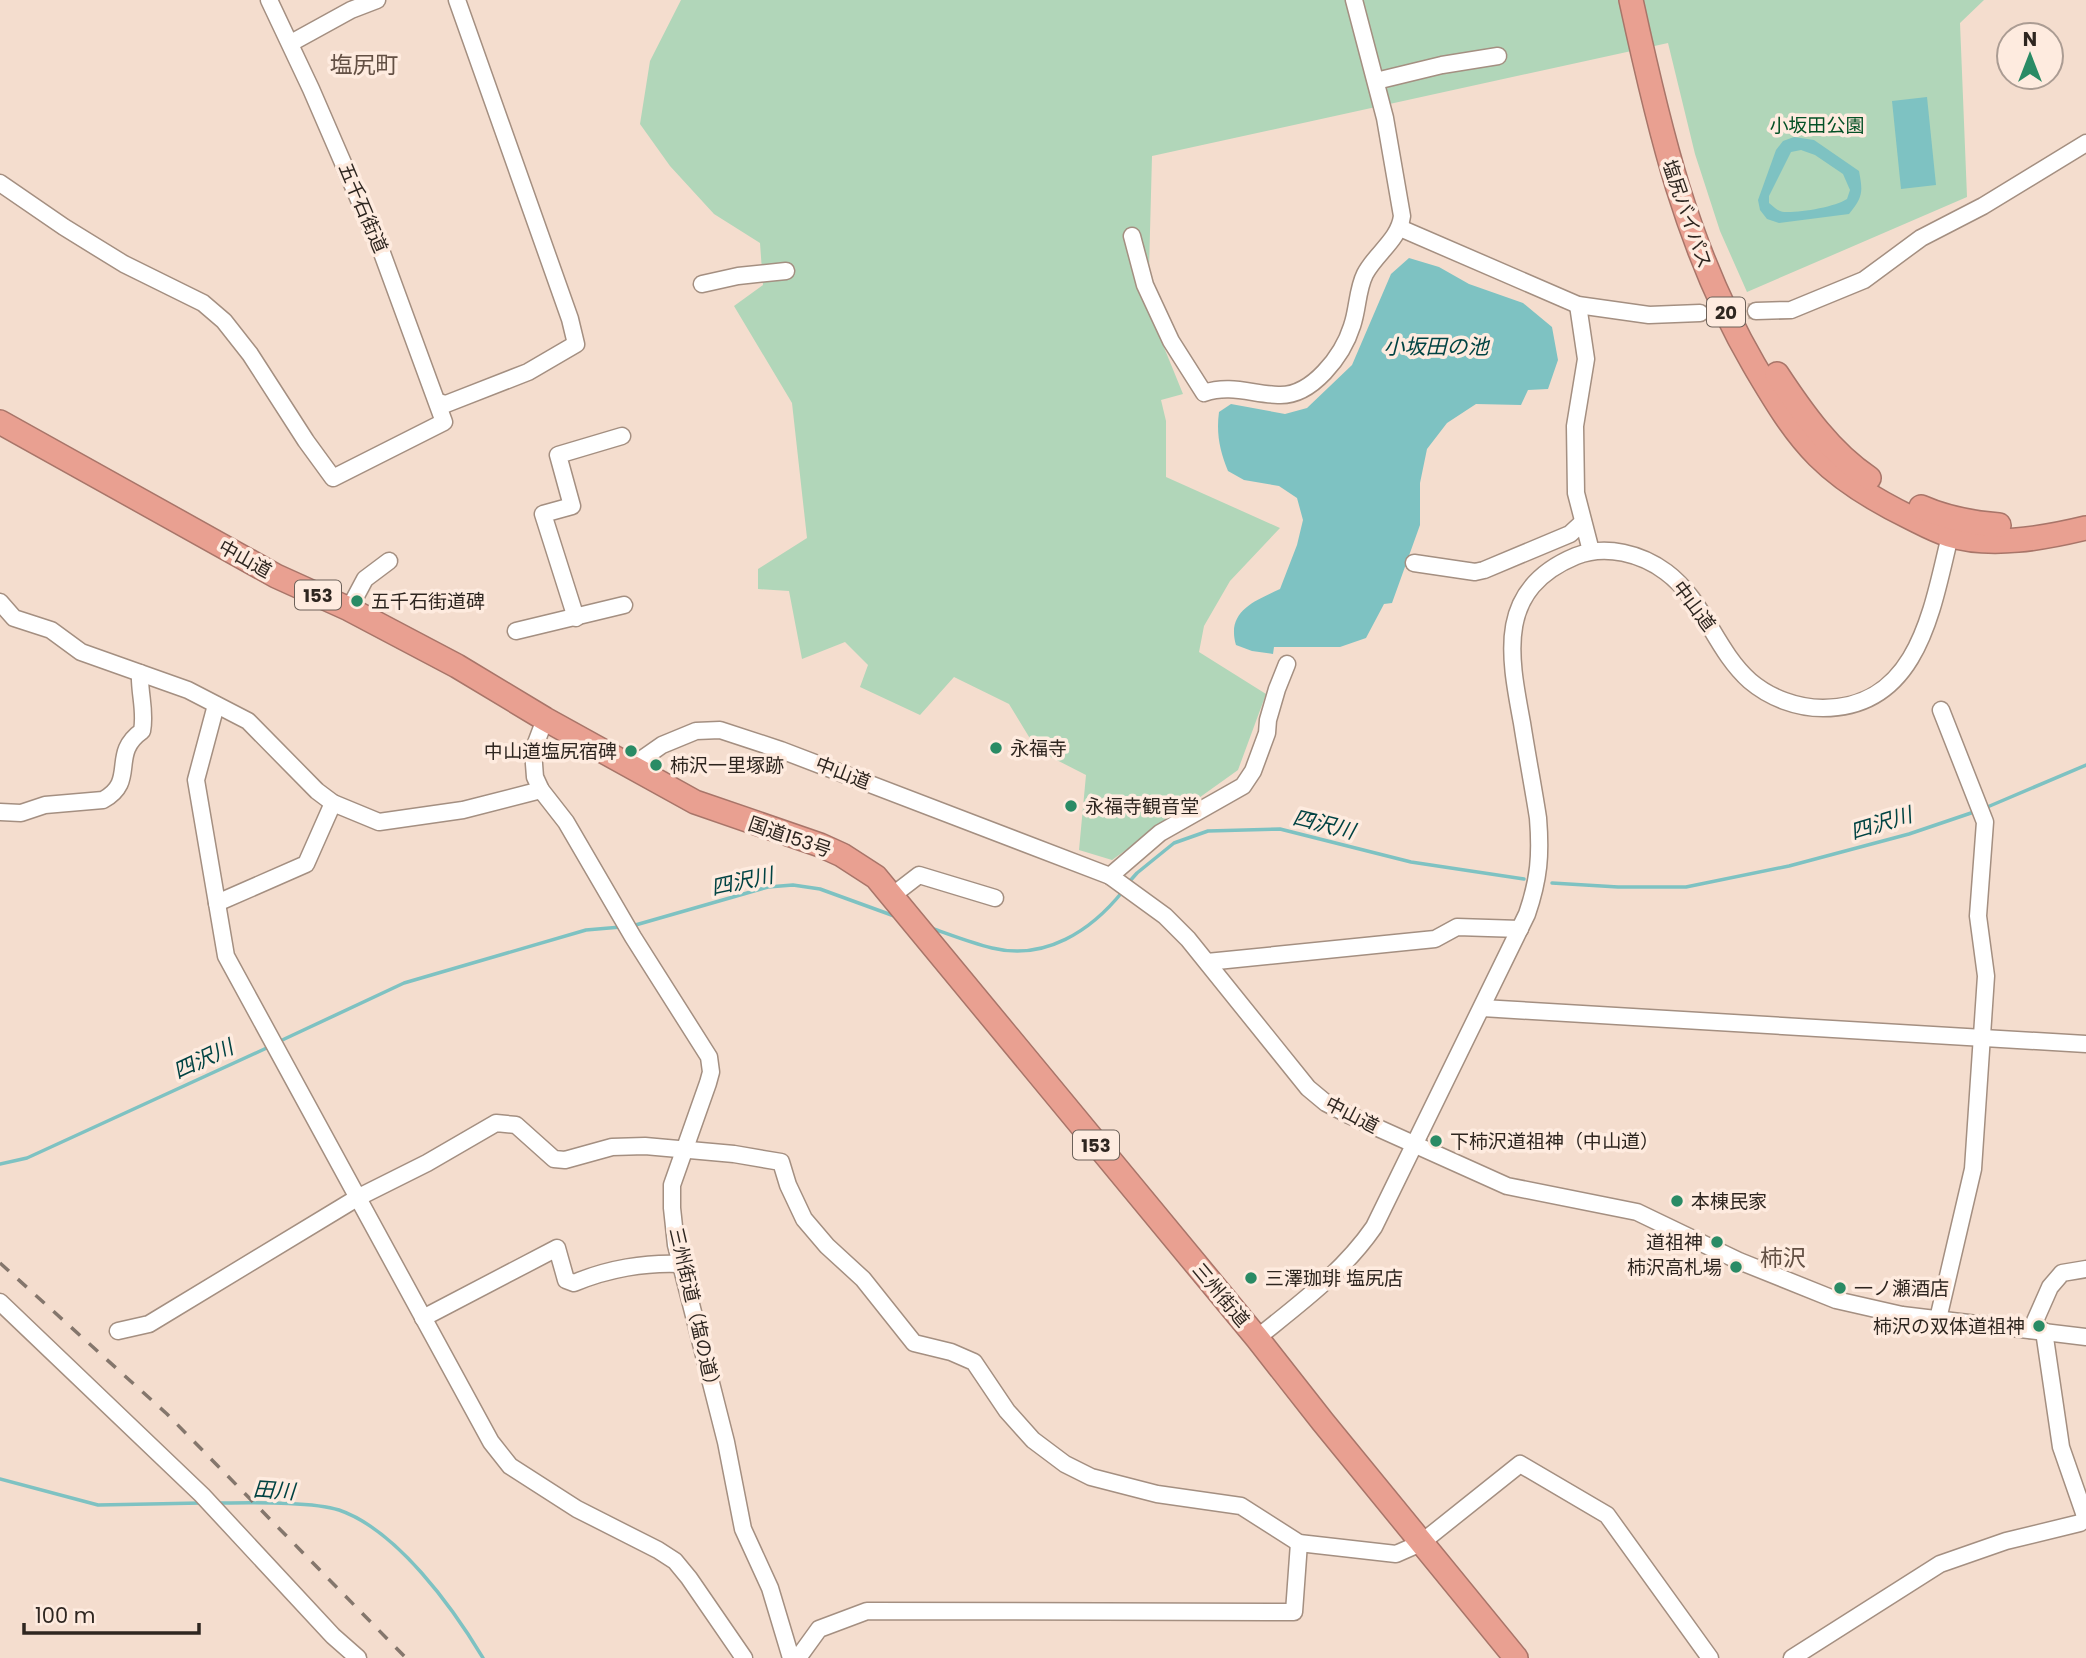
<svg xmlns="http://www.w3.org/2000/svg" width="2086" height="1658" font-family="Poppins,'Noto Sans JP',sans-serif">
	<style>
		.green { fill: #b1d6b9 }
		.water { fill: #7ec2c2; fill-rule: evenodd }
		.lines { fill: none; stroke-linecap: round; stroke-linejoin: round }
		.stream { stroke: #7ec2c2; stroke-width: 3.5 }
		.minor-tunnel { stroke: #ccb8ab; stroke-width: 16; stroke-dasharray: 16 8; stroke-linecap: butt }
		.minor-casing { stroke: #a48f81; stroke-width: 19 }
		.highway-casing { stroke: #a87569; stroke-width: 26 }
		.minor { stroke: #fff; stroke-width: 16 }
		.highway { stroke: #e9a091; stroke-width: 23 }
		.rail { stroke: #84766c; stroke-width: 3.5; stroke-dasharray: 12 12; stroke-linecap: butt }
		.poi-dot { fill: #2a8b65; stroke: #feebdf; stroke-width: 2.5 }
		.labels { text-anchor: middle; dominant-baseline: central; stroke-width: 7; stroke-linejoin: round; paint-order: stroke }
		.shield { fill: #feebdf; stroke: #6c6159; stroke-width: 2 }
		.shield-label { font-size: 18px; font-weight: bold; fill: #2e2620 }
		.park-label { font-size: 19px; fill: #045126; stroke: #feebdf }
		.street-label { font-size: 19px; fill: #2e2620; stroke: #feebdf }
		.poi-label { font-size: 19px; fill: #2e2620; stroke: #feebdf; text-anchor: start }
		.water-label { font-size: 21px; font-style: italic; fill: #004343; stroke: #feebdf }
		.quarter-label { font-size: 23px; fill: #635044; stroke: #feebdf }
	</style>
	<rect width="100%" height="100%" fill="#f4ddce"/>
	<!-- green -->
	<path class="green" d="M681 0H1984L1960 23 1967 197 1747 292 1720 231 1695 154 1668 43 1152 156 1148 308 1183 394 1161 400 1166 421V477L1280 528 1230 581 1204 626 1199 652 1266 694 1238 770 1112 860 1079 850 1086 775 1037 750 1009 704 954 677 920 715 860 687 868 665 845 642 802 659 789 591 758 589V569L807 538 792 403 734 306 763 285 760 243 714 214 670 166 640 124 650 61Z"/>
	<!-- water -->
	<g class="water">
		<path d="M1927 97 1936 185 1901 189 1892 101Z"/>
		<path d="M1794 137 1814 140 1859 171C1863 192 1863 197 1849 214L1779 223 1767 219 1760 210 1758 200 1776 150 1783 141ZM1801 150 1815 155 1843 174 1850 190 1847 199C1835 207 1799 213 1784 212 1777 211 1774 207 1769 203V196L1791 152Z"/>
		<path d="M1409 258 1439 267 1469 284 1523 303 1552 327 1558 360 1548 389 1528 390 1521 405 1476 404 1447 423 1427 449 1420 483V525L1392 603 1384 604 1366 638 1340 647H1274L1273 654 1252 651 1236 645C1226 611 1255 601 1280 589L1297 545 1303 520 1297 498 1279 486 1244 480 1228 471C1220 451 1216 434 1219 412L1231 404 1285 414 1307 408 1352 365 1391 274Z"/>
	</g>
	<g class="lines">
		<!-- stream -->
		<g class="stream">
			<path d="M1985 808 2086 765"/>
			<path d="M1129 882 1137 873 1174 843 1208 831 1280 829 1411 862 1524 879"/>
			<path d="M1552 883 1618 887H1686L1789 866 1909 834 1974 812"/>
			<path d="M632 926 768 887 793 885 820 889 897 917"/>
			<path d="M931 928C951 935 971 943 992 948 1045 961 1091 931 1123 891"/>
			<path d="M278 1042 404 983 586 930 621 927"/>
			<path d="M0 1164 27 1158 271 1046"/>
			<path d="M0 1479 98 1505 201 1503"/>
			<path d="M216 1503C247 1503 311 1501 339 1510 397 1530 453 1608 483 1658"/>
		</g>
		<!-- minor-tunnel -->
		<path class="minor-tunnel" d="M1700 313 1756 311"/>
		<!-- minor casing -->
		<g class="minor-casing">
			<g id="minor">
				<path d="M291 43 351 10 377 0"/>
				<path d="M1376 81 1442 65 1498 56"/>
				<path d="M0 183 64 227 124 264 203 303 224 321 250 354 306 441 333 478 444 422 382 253 311 89 269 0"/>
				<path d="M1400 228 1578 305 1649 315 1700 313"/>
				<path d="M1132 236 1145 285 1171 341 1204 393C1230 384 1252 394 1278 395 1312 397 1343 355 1352 326 1358 309 1357 290 1365 274 1376 253 1399 240 1402 216L1385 118 1354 0"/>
				<path d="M702 284 738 276 786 271"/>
				<path d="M1578 305 1586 359 1575 426 1576 493 1591 551"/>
				<path d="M1756 311 1791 310 1864 280 1921 238 1983 206 2086 143"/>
				<path d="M438 402 446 404 528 372 576 344 570 319 457 0"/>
				<path d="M1414 563 1475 572 1484 570 1570 534 1583 522"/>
				<path d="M0 602 14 618 51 630 81 652 188 690 248 721 317 791 333 803 379 822 463 810 541 790"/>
				<path d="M349 609 365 579 389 561"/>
				<path d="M576 618 543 514 572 506 558 455 622 436"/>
				<path d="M516 631 624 605"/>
				<path d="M216 705 196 780 226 956 491 1442 510 1466 577 1509 658 1550 675 1561 689 1578 744 1658"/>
				<path d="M545 719 533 751 535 777 541 790 566 822 633 937 709 1057 711 1072 708 1083 672 1185V1208L676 1245 726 1442 743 1529 770 1588 791 1658"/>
				<path d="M636 769 642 759 662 745 696 731 720 730 781 750 1110 876 1165 916 1188 939 1308 1088 1326 1103 1349 1115 1507 1186 1637 1212 1739 1261 1836 1300 1902 1315 2086 1337"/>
				<path d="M0 812 21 813 45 805 103 800C138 781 109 754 142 731 146 711 139 693 140 673"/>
				<path d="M1110 876 1160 833 1243 786 1253 771 1267 733 1268 720 1277 689 1287 664"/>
				<path d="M893 895 919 875 995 898"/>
				<path d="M217 903 306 864 333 803"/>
				<path d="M1207 962 1435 939 1457 927 1520 929"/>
				<path d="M1482 1008 2086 1044"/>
				<path d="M0 1302 202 1495 333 1636 358 1658"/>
				<path d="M423 1318 557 1248 566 1280 574 1283C607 1269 646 1262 682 1264"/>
				<path d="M1938 1319 1973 1169 1986 976 1978 916 1985 822 1941 710"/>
				<path d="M2031 1330 2050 1287 2062 1273 2086 1269"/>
				<path d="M118 1331 149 1324 357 1198 427 1163 496 1123 516 1125 554 1159 565 1160 612 1147 645 1146 734 1154 781 1162 788 1185 804 1219 827 1246 863 1279 914 1343 951 1352 974 1362 1007 1411 1033 1440 1065 1464 1091 1477 1157 1494 1241 1506 1299 1543 1396 1554 1421 1543 1520 1464 1607 1515 1710 1658"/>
				<path d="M2044 1331 2061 1447 2086 1519"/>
				<path d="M1257 1338C1299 1304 1343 1272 1374 1227L1527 914C1539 879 1541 855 1538 818 1533 786 1527 755 1522 723 1509 654 1496 589 1576 556 1606 544 1642 554 1666 572 1704 600 1715 650 1750 681 1770 698 1797 708 1823 708 1922 708 1933 601 1952 528"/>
				<path d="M798 1658 819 1629 867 1611 1294 1612 1299 1543"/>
				<path d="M1792 1658 1940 1564 2006 1541 2080 1523 2086 1518"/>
			</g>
		</g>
		<!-- highway casing -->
		<g class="highway-casing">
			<g id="highway">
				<path d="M1631 0C1659 129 1687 250 1754 365 1773 397 1792 430 1818 456 1844 482 1878 502 1911 518 1923 524 1936 531 1949 535 1991 548 2045 538 2086 528"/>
				<path d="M1777 374C1802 412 1831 453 1869 478"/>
				<path d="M0 422 276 576 349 609 457 666 545 719 695 802 820 845 842 855 876 877 1257 1338 1323 1422 1516 1658"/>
				<path d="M1921 507C1946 518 1972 523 1999 525"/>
			</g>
		</g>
		<!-- minor -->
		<use href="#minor" class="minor"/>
		<!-- highway -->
		<use href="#highway" class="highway"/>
		<!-- rail -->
		<path class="rail" d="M0 1263 167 1414 406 1658"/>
	</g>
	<!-- markers -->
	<g class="poi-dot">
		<circle cx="357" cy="601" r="7"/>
		<circle cx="996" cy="748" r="7"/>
		<circle cx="631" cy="751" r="7"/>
		<circle cx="656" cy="765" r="7"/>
		<circle cx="1071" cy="806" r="7"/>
		<circle cx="1436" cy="1141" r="7"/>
		<circle cx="1677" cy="1201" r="7"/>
		<circle cx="1717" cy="1242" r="7"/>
		<circle cx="1736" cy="1267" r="7"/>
		<circle cx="1251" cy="1278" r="7"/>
		<circle cx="1840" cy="1288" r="7"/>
		<circle cx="2039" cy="1326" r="7"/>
	</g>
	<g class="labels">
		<!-- shield labels -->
		<g class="shield">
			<rect x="1707" y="297.5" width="38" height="29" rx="5"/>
			<rect x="295" y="580.5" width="46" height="29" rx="5"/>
			<rect x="1073" y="1130.5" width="46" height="29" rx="5"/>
		</g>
		<g class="shield-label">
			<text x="1726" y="312">20</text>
			<text x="318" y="595">153</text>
			<text x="1096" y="1145">153</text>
		</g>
		<!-- park labels -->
		<g class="park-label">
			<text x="1817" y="125">小坂田公園</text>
		</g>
		<!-- street labels -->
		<g class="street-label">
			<text transform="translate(363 208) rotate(67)">五千石街道</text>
			<text transform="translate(1687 214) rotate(71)">塩尻バイパス</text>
			<text transform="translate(245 559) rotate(29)">中山道</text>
			<text transform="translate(1694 606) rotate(53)">中山道</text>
			<text transform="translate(843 773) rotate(21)">中山道</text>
			<text transform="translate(790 837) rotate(19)">国道153号</text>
			<text transform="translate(1352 1115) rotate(27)">中山道</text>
			<text transform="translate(1221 1295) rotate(50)">三州街道</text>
			<text transform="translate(695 1311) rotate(77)">三州街道（塩の道）</text>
		</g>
		<!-- poi labels -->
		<g class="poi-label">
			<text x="371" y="601">五千石街道碑</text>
			<text x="1010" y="748">永福寺</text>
			<text x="617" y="751" text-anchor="end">中山道塩尻宿碑</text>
			<text x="670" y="765">柿沢一里塚跡</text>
			<text x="1085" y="806">永福寺観音堂</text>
			<text x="1450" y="1141">下柿沢道祖神（中山道）</text>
			<text x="1691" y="1201">本棟民家</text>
			<text x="1703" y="1242" text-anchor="end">道祖神</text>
			<text x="1722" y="1267" text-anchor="end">柿沢高札場</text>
			<text x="1265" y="1278">三澤珈琲 塩尻店</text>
			<text x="1854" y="1288">一ノ瀬酒店</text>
			<text x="2025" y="1326" text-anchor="end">柿沢の双体道祖神</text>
		</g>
		<!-- water labels -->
		<g class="water-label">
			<text x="1436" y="346">小坂田の池</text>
			<text transform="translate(1881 823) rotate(-17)">四沢川</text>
			<text transform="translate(1324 824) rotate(14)">四沢川</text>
			<text transform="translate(742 881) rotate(-12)">四沢川</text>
			<text transform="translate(203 1059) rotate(-25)">四沢川</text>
			<text transform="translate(274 1490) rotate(4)">田川</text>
		</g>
		<!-- quarter labels -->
		<g class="quarter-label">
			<text x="364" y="65">塩尻町</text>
			<text x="1783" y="1258">柿沢</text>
		</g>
	</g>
	<!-- north arrow -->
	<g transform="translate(2030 56)"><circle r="33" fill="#feebdf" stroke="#ab9c93" stroke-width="2"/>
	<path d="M0-5L12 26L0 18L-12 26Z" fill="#2a8b65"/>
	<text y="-10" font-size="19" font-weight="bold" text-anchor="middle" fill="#2e2620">N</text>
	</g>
	<!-- scale -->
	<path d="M24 1623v10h175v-10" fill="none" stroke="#2e2620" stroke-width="3.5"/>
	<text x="35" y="1623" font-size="21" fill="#2e2620" stroke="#feebdf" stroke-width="5" paint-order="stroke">100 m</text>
</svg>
